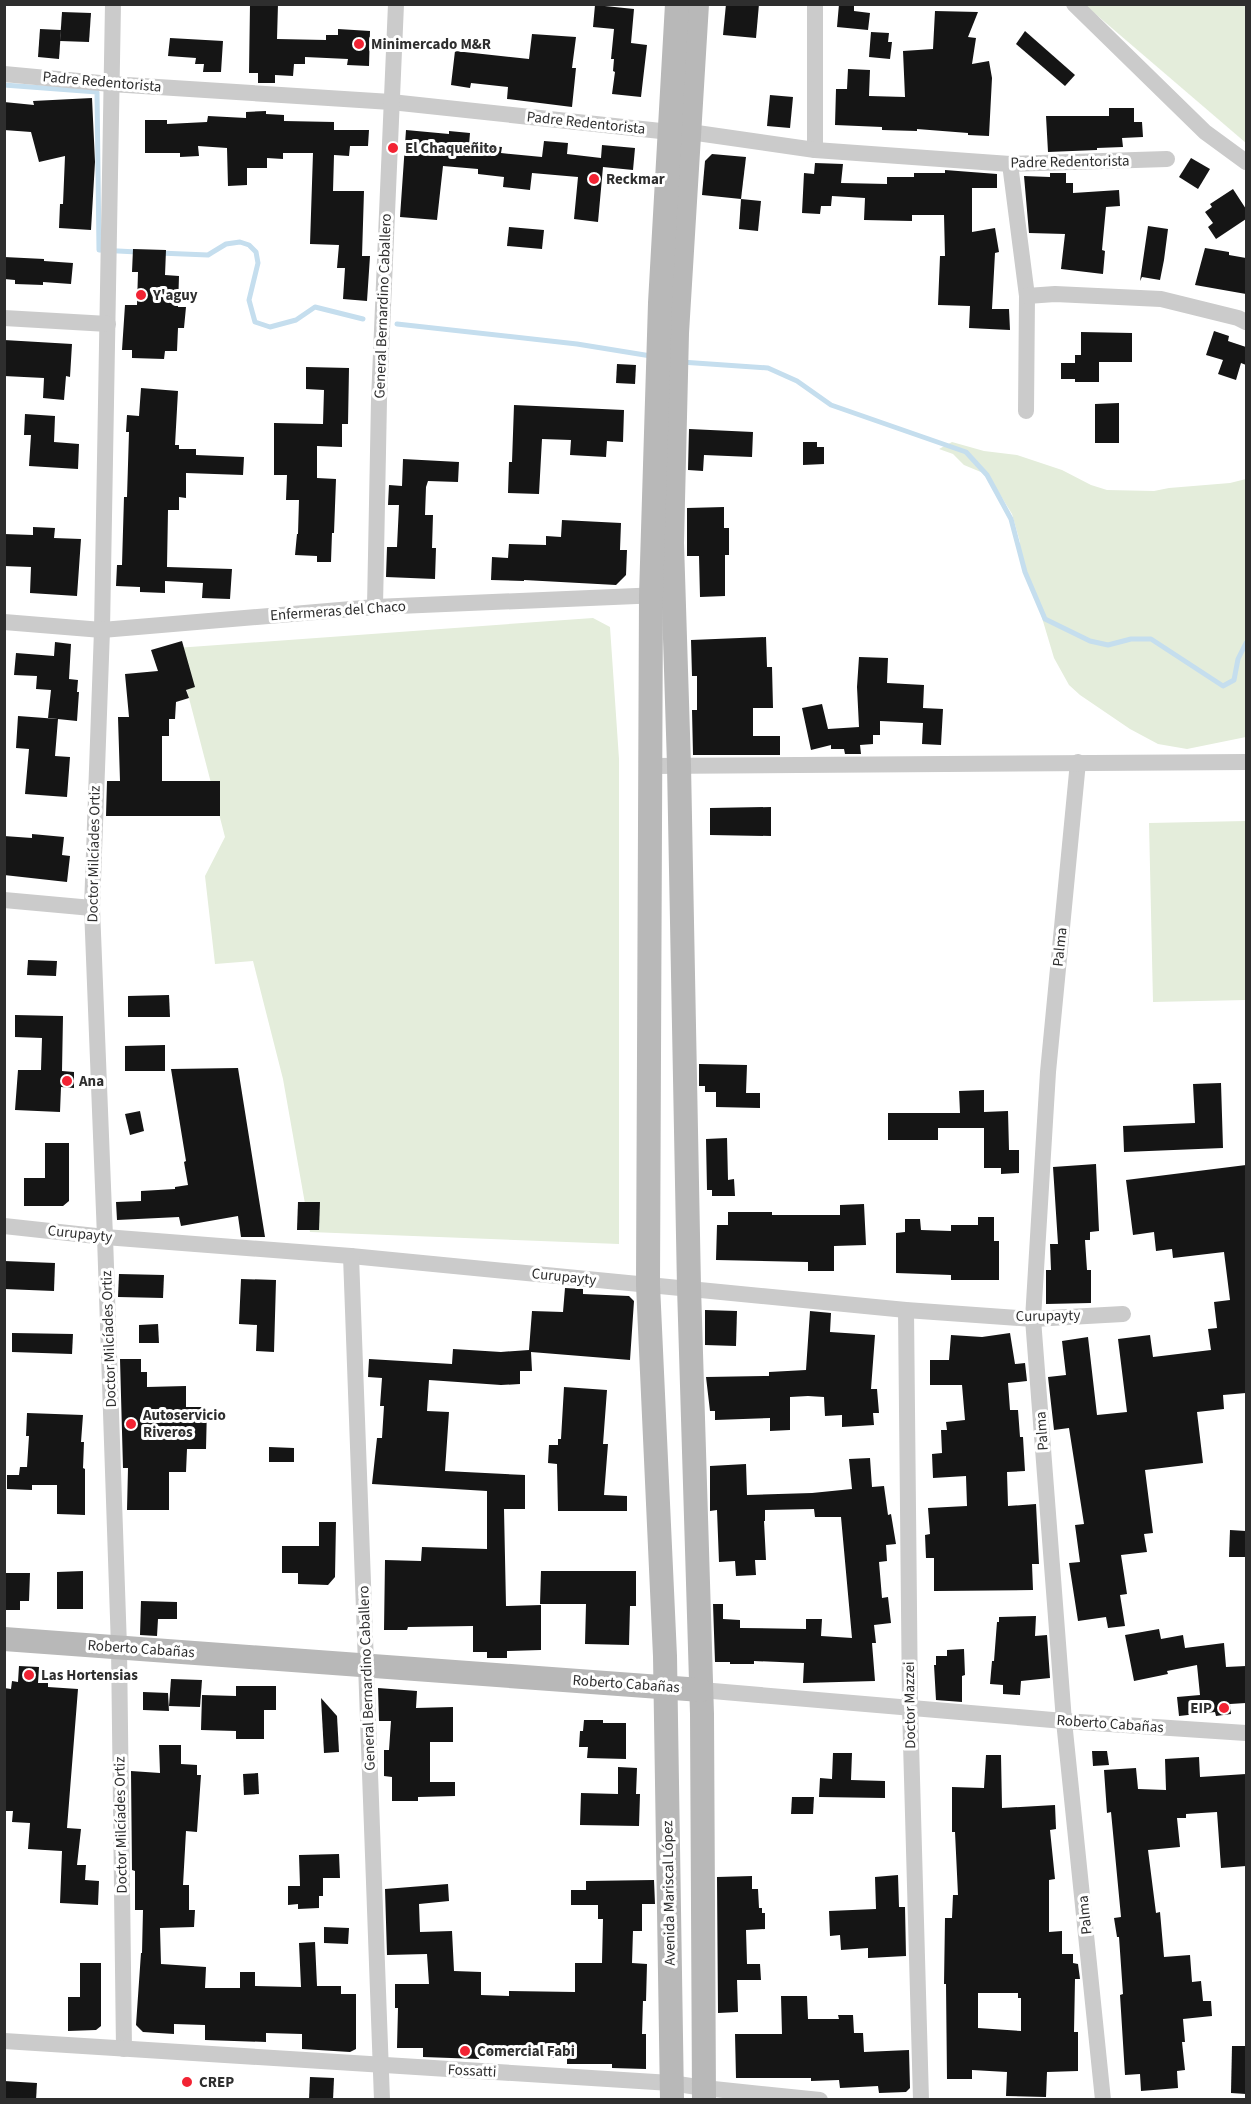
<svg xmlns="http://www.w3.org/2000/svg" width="1251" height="2104" font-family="'Source Sans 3',sans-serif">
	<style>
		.green { fill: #e4eddb }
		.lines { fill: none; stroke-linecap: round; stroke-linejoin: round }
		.stream { stroke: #c5deee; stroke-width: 5 }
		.building { fill: #151515; fill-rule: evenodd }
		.minor { stroke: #cbcbcb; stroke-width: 16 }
		.secondary { stroke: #b8b8b8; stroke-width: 24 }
		.poi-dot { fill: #f22333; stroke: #fff; stroke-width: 2 }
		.labels { text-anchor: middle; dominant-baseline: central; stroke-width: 6; stroke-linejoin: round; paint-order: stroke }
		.poi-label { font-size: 15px; font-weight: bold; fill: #2e2e2e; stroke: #fff; text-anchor: start }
		.street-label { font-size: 15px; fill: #2e2e2e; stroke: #fff }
	</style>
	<rect width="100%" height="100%" fill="#fff"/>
	<!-- green -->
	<g class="green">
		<path d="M1085 5H1246V143Z"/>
		<path d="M952 442 984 451 1017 455 1062 470 1091 485 1107 490 1154 491 1169 488 1230 483 1246 479V737L1187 749 1158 744 1130 729 1080 695 1069 685 1054 658 1037 601 1024 573 1020 557V542L1012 514 988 475 964 465 953 454 939 449Z"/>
		<path d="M593 618 610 627 619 759V1244L310 1232 283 1079 253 961 215 964 205 876 225 837 176 648Z"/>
		<path d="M1246 821V1000L1153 1002 1149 823Z"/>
	</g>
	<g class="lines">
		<!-- stream -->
		<g class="stream">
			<path d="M4 85 97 92 99 250 137 252"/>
			<path d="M159 253 208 255 226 244 240 242 249 245 256 252 258 263 249 300 255 322 270 327 296 320 315 307 363 319"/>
			<path d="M397 324 577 344 651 356"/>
			<path d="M681 362 768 368 797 381 831 405 966 452 987 475 1011 519 1025 572 1045 619 1090 641 1108 645 1131 639H1151L1223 686 1234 680 1238 659 1246 643"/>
		</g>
	</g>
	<!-- building -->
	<g class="building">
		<path d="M250 4H278L277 39 326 40V35H338V29L370 31 369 66 347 65 348 59 305 57V64H294L293 76 275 75V83H258V73H249Z"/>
		<path d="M726 4H759L756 38 723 35Z"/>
		<path d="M839 4H854V11L870 13 868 30 837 27Z"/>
		<path d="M595 5 634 9 631 43 647 45 641 97 612 94 615 72 613 71 614 59H611L614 29 593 27Z"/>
		<path d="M935 11 978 12 968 37 976 38 972 64 989 61 992 78 989 136 968 135V133L917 129V131L882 130V127L835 125 836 89H847L848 69 870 70 869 96 905 97 903 51 933 49Z"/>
		<path d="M62 12 91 13 89 42 60 41Z"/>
		<path d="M40 29 61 30 59 59 38 57Z"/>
		<path d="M1025 31 1075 75 1065 86 1016 44Z"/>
		<path d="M871 32 889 33 888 42H892L890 59 869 57Z"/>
		<path d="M532 34 576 37 572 68H576L572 107 507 99 508 87 471 83 470 88 451 85 455 51 529 59Z"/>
		<path d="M170 38 223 41 221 72H203L204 64H195L196 58 168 56Z"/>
		<path d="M770 95 793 97 790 128 767 126Z"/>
		<path d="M92 98 95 162 91 230 59 228 60 204H63L65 156 39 162 31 132 4 130V102L34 105 33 101Z"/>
		<path d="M1109 108H1134V122H1142L1143 137 1122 138 1123 147 1097 148V150L1048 152 1046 116H1109Z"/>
		<path d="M266 111V114L284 115V121L334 122V130H369L368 146H350L349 156 334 155 333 191H364L362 256H370L367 301 343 299 345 268H337L339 245 310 244 313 153H283V159L267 158V168H247V185L228 186 227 148 198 146 199 156 180 157V153H145V120H167V124L207 122 208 116 246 118V112Z"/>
		<path d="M406 130 449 134V131L470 133 469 145 502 147 501 153 542 157 544 141 568 143 567 154 601 158 602 145 635 148 633 170 603 167 598 222 574 219 578 177 532 173 530 190 503 187 504 177 478 174V169L443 166 437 220 400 217Z"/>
		<path d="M712 154 746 157 741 199 702 195 705 161Z"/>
		<path d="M1191 158 1210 169 1198 189 1179 177Z"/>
		<path d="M815 163 843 164 841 183 887 184V177H914V173H945V170L997 174V188H972V232L995 228 999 252 995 253 992 309H1009L1010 330 969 328 970 306 938 305 940 256H945L944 215H912V221L864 220 865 198 832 196 831 206H821L820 214 802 213 804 173 814 174Z"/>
		<path d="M1050 173H1066V183H1073V193L1119 190 1120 206 1106 207 1102 250 1105 251 1103 274 1061 269 1065 234 1029 233 1024 176 1050 177Z"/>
		<path d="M1233 189 1246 209V219L1216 239 1208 227 1213 223 1205 212 1212 207 1210 204Z"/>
		<path d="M741 199 761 201 758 231 739 229Z"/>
		<path d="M1148 226 1168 229 1164 260 1160 280 1142 277 1140 281Z"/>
		<path d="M509 227 544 230 542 249 507 246Z"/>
		<path d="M1205 248 1229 252V255L1246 258V294L1195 285Z"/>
		<path d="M133 249 166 250 165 275 179 276 178 307H186L184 328H178L177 351H165L164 359 132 358V350H122L125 305H137L138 272H132Z"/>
		<path d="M4 257 44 259V261L73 263 71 284 43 282V285L15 284V280L4 279Z"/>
		<path d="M1214 331 1229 336 1228 341 1246 347V365L1241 363 1236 380 1218 374 1223 360 1206 355Z"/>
		<path d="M1081 332 1132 333V362H1099V382H1075V379H1061V363H1075V355H1081Z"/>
		<path d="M4 340 72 344 70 377 66 376 64 400 43 398 44 378 4 376Z"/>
		<path d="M617 364 636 365 635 384 616 383Z"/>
		<path d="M306 367 349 368 348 424H342V447L317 446V478L336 479 334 533H332L331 562H317V556L295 555 297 534H298L299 500H286L287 475H274V423L323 424 324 390 306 389Z"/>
		<path d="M141 388 178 391 175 445H179V449H196V455L244 457 243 475 186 473V498L179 497V510H168L167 567 232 569 230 599 202 598 203 583 165 581V593L140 592V587L116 586 117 565H122L124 497H127L129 432H126L127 415 139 416Z"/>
		<path d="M1119 403V443H1095V404Z"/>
		<path d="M514 405 624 410 623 442 607 441 606 457 570 455 571 440 542 439 539 494 508 493 509 462H512Z"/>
		<path d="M25 414 55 416 54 442 79 444 78 469 29 466 31 435H24Z"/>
		<path d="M689 429 753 432 752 457 704 455 703 471 688 470Z"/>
		<path d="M803 442H817V447H824V464L803 465Z"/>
		<path d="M403 459 459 462 458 482 428 481 426 487 425 515H433L432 548H436L435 579 386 577 387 547H397L399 505H388L389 485 402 486Z"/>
		<path d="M724 507V528H729V555H725V596L700 597 699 556H687V508Z"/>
		<path d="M562 520 621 523 620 550H627L626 575 616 585 524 580V581L491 580 492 557 508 558 509 544 546 545V536L561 537Z"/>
		<path d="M33 527 55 528 54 538 81 539 77 596 30 593 31 567 4 566V534L33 535Z"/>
		<path d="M766 637 767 667H772L773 708H753V736H780V755H693L692 710H697V676H692L691 640Z"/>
		<path d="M182 641 195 687 186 690 189 698 176 702 175 719H169V736H162V781H220V816H106L107 781H120L118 717H129L125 674 158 671 151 650Z"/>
		<path d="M55 642 71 644 69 679 78 680 77 692H79L77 721 48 718 51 690 36 689 37 676 14 675 16 653 54 656Z"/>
		<path d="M859 657 888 658 887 683 924 685 923 708 943 709 941 745 922 744 923 723 880 721V735H873V744L860 745 861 754H845L844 749H831V745L811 750 802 708 822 704 828 729 859 727 857 687Z"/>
		<path d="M18 716 58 719 55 756 70 757 67 797 25 794 29 749 16 748Z"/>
		<path d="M771 807V836L710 835V808Z"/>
		<path d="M32 834 64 837 62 855 70 856 67 882 4 875V836L32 838Z"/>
		<path d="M28 960 57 961 56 976 27 975Z"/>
		<path d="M169 995 170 1017H128V996Z"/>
		<path d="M15 1015 63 1016 62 1071 74 1072V1088L61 1087 60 1112 15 1110 18 1070H41L42 1038 15 1037Z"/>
		<path d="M165 1045V1071H125V1046Z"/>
		<path d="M699 1064 747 1065 746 1093H760V1108L716 1107V1092H705V1086H699Z"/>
		<path d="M238 1068 265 1237H241L238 1216 181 1226 179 1217 117 1220 116 1202 141 1201V1191L175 1189V1187L188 1185 184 1162 186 1161 171 1069Z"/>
		<path d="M1221 1083 1223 1148 1124 1152 1123 1126 1195 1123 1193 1084Z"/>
		<path d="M984 1090V1112L1008 1111 1009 1150H1019V1173L1001 1174V1168H984V1128H938V1140H888V1113H960L959 1091Z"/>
		<path d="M140 1111 144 1131 130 1135 125 1114Z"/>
		<path d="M727 1138 728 1180 734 1179 735 1196H712V1190H707L706 1139Z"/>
		<path d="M45 1143H69V1201L63 1206H24V1178H45Z"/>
		<path d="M1096 1164 1099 1231 1090 1232V1240H1085L1087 1270H1091V1303L1046 1304V1270H1051L1050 1244H1058L1053 1167Z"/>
		<path d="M1246 1165V1393L1223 1395 1224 1409 1197 1412 1203 1463 1145 1470 1153 1533 1144 1534 1147 1552 1121 1555 1127 1594 1120 1595 1125 1626 1108 1628 1106 1617 1078 1621 1069 1563 1080 1562 1075 1525 1084 1524 1069 1428 1054 1430 1048 1377 1066 1375 1062 1341 1088 1337 1097 1415 1127 1412 1118 1339 1150 1335 1153 1357 1211 1350 1208 1329 1217 1328 1214 1302 1230 1300 1224 1252 1173 1258 1172 1249 1156 1251 1154 1232 1133 1235 1126 1180Z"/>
		<path d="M298 1202H320L319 1230H297Z"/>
		<path d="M864 1204 866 1245 834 1246V1271H808V1262L716 1260 717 1225H728V1212H772V1215H840V1205Z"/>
		<path d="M978 1217H994V1241H999V1280H951V1275L896 1273V1233L905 1232V1219H920L921 1230 951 1231V1225H978Z"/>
		<path d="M4 1261 55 1263 54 1291 4 1289Z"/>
		<path d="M119 1274 164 1275 163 1298 118 1297Z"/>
		<path d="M241 1279 276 1280 274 1352 256 1351 257 1325 239 1324Z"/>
		<path d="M565 1288 583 1289V1294L629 1296 634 1301 630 1360 531 1352 532 1371H520V1384L501 1385 429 1380 427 1411 449 1412 445 1471 525 1475V1509H504L506 1606 541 1605V1650L507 1651V1658H487V1652H473V1626L408 1627 407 1630H384L385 1560 421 1561 422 1547 487 1549V1491L372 1484 377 1438H382L384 1406H380L382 1378 368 1377 369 1359 452 1364 453 1349 501 1352 529 1350 532 1311 563 1312Z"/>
		<path d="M705 1310 737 1311 736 1346 705 1345Z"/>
		<path d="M810 1311 831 1313 830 1332 875 1335 871 1389H877L879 1413H873L874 1425 842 1427V1415L825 1416 824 1397 808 1396 790 1397V1430L770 1431V1418L715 1420V1411H710L706 1377 769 1376V1372L806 1370Z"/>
		<path d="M158 1324 159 1343H139V1325Z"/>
		<path d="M12 1333 73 1334 72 1354 12 1352Z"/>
		<path d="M1010 1333 1015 1364 1025 1363 1027 1381 1008 1383 1010 1410H1018L1020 1437H1023L1025 1471 1007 1472 1008 1506 1036 1504 1039 1564H1032L1033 1590 934 1591V1558H926L925 1535 930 1534 928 1508 967 1506 966 1476 933 1478 932 1454 942 1453 941 1430H947L946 1422 965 1420 962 1385H930V1360H949L951 1335 982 1337Z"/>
		<path d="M120 1359H141V1372H147V1387L186 1386V1407H207L206 1449H187L186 1472H169V1510H127L128 1468H123Z"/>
		<path d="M564 1387 607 1390 603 1444H608L604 1495 627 1496V1511H558L557 1464 548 1463 549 1445H558V1439H561Z"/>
		<path d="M27 1413 83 1415 81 1442H84L83 1468 85 1469V1515L57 1514V1485H32V1490L7 1489V1475H19L20 1467H27L29 1436H26Z"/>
		<path d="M269 1447 294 1448V1462H269Z"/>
		<path d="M870 1458 872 1487 884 1486 888 1515 891 1514 896 1544 886 1545 887 1561 879 1562 882 1598 888 1597 891 1623 874 1625 876 1643H872L875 1681 803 1683 804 1663 754 1661V1664H730V1662H715L713 1604H723V1619L740 1620V1628L806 1629V1619H822L821 1636 852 1638 841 1517H815L814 1509 765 1510V1521H764L766 1560H755L756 1575 736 1576 735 1561 719 1562 717 1510 710 1511V1466L746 1464 747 1495 812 1493 852 1489 849 1459Z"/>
		<path d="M319 1522H336L335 1577 328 1585 298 1584V1573H282V1546H319Z"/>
		<path d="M1230 1530 1246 1531V1557H1229Z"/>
		<path d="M83 1571V1609H57V1572Z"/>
		<path d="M541 1571H636V1606H630L629 1645 585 1644 586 1604H540Z"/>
		<path d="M4 1573H30L29 1601H20V1610H4Z"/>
		<path d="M141 1601 177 1602V1619H158L157 1636 140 1635Z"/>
		<path d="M1036 1616 1035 1636 1047 1635 1050 1678 1021 1681 1020 1695 1003 1694V1685L990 1684 992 1661H994L997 1622H999V1617Z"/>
		<path d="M1159 1629 1161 1639 1183 1635 1185 1648 1224 1643 1226 1667 1246 1666V1703L1230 1704 1231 1714 1216 1716 1215 1712 1179 1716 1177 1697 1200 1695 1197 1665 1167 1671 1168 1674 1134 1681 1125 1635Z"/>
		<path d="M964 1649 965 1675 962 1676V1702L936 1700 934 1665H936V1656H947V1650Z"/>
		<path d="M19 1666 39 1667 38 1683H48V1687L78 1689 67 1828 81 1829 77 1865H86L85 1880 99 1881 98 1905 60 1903 62 1851 28 1849 30 1823 12 1822 13 1811H4V1688L11 1689 12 1681 18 1682Z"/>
		<path d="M171 1679 202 1680 200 1707 169 1706Z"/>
		<path d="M236 1686H276V1710H264V1739H236V1731L201 1730 202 1695 236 1696Z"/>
		<path d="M378 1688 417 1691 416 1708 453 1707V1742H430V1782H455V1796L418 1797V1801H392V1777L384 1776V1750H389L391 1721H379Z"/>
		<path d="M143 1692 168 1693 169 1711 143 1710Z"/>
		<path d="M321 1698 337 1716 339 1752 324 1753Z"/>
		<path d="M584 1720H603V1723H626V1759L587 1758 588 1747H579L580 1731H583Z"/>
		<path d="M159 1745H181V1764L197 1765V1775H201L197 1832 186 1831 183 1885H189V1910H195L194 1927 160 1928 161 1964 206 1967 205 1988H240V1972H255V1986L301 1987 299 1943 315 1942 317 1986H341V1994H356V2049L350 2052 302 2049V2034L266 2033V2042L205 2040V2025L174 2024V2034L143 2032 136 2025 141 1953H142L143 1910H135V1871L132 1870 131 1771 160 1773Z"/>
		<path d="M1092 1751H1107L1109 1765 1093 1766Z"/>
		<path d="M833 1753H852L851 1780 885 1781V1798L819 1797 820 1778 832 1779Z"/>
		<path d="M986 1755H1001L1002 1808 1055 1805 1056 1829 1050 1830 1055 1879 1049 1880V1932L1062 1931V1954H1073V1963L1078 1964 1080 1979H1075L1074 2032H1078V2071L1047 2072 1046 2097 1006 2096 1007 2072 972 2070V2079H947L946 1984H944L945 1918H952L953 1895H958L955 1832H952V1787L984 1788ZM978 1993H1018V1998H1021V2031L978 2028Z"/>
		<path d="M1199 1757 1200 1777 1246 1774V1866L1221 1868 1217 1812 1186 1814V1818H1177L1180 1847 1148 1850 1156 1913 1160 1912 1164 1957 1190 1955 1192 1982 1201 1981 1203 2001H1211L1212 2016 1183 2019 1185 2042H1182L1185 2070 1177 2071 1178 2088 1141 2091 1140 2074 1125 2075 1120 1995 1123 1994 1119 1937H1117L1114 1918 1121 1917 1111 1812 1107 1813 1104 1770 1136 1768 1138 1789 1166 1790 1165 1759Z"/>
		<path d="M618 1767 637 1768 636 1794H640L639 1826 580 1825 581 1793 618 1794Z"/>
		<path d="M258 1773 259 1794 244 1795 243 1774Z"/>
		<path d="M792 1797H814L813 1814H791Z"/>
		<path d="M339 1854 340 1878H323V1896H319V1908L298 1909V1904L288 1905V1886H300L299 1855Z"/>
		<path d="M898 1875 899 1907H905L906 1956 868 1958V1948L841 1950 840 1935 830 1936 829 1911 876 1909 875 1877Z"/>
		<path d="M752 1876V1889H758L759 1908H762V1913H765V1929L746 1930 747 1964H760L761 1980H737L738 2012 718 2013 717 1877Z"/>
		<path d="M654 1880 655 1904H642V1931H633L632 1963 647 1964 646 2001H643L642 2034H646V2069L612 2068V2064H567V2058L479 2056V2059L423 2057V2048H397L398 2008H395V1984H429L427 1954 387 1955 385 1889 448 1884 449 1901 419 1904 420 1932 452 1931 454 1971 481 1972V1995L509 1996V1991L575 1992V1963H602L603 1919H598V1905H571V1890H586V1881Z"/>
		<path d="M324 1927 349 1928 348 1944 324 1943Z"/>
		<path d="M80 1963H101V2026L96 2030 68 2031V1997H80Z"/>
		<path d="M781 1996H807L808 2019H839L838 2015H853L854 2033H863L864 2052 909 2050 910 2088 906 2092 879 2093 878 2086 840 2088 839 2080 811 2081V2078H736L735 2034H782Z"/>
		<path d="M1232 2046H1246V2094L1231 2093Z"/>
		<path d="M310 2077 334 2078 333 2100H309Z"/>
		<path d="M4 2081 37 2083 36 2100H4Z"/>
	</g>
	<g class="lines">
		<!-- minor -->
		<g class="minor">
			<path d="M113 4 102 630 92 908 105 1237 119 1647 124 2049"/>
			<path d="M815 4V150"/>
			<path d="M1074 4 1205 132 1246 162"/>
			<path d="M4 74 111 84 391 102 670 132H690L815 150 1010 164 1167 159"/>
			<path d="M1010 164 1027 296 1026 411"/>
			<path d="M1027 296 1055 294 1161 299 1238 318 1246 322"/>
			<path d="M4 318 108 324"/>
			<path d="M375 607 379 400 396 4"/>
			<path d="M4 622 102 630 375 607 660 595"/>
			<path d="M1078 762 1048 1072 1033 1319 1064 1721 1103 2100"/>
			<path d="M651 766 1246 762"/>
			<path d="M4 900 92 908"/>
			<path d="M4 1226 105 1237 351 1256 906 1310 1033 1319 1123 1314"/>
			<path d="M351 1256 382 2100"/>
			<path d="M906 1310 910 1707 921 2100"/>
			<path d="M701 1690 1064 1721 1246 1733"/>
			<path d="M4 2041 671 2083 704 2088 820 2100"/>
		</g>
		<!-- secondary -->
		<g class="secondary">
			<path d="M697 4 677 333 672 543 679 765 689 1287 702 1714 704 2100"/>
			<path d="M4 1639 701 1690"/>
			<path d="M672 2100 665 1656 648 1285 651 595 660 303 677 4"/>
		</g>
	</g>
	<!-- markers -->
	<g class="poi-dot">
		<circle cx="359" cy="44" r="6"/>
		<circle cx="393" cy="148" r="6"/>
		<circle cx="594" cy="179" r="6"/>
		<circle cx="141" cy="295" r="6"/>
		<circle cx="67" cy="1081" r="6"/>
		<circle cx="131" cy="1424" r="6"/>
		<circle cx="29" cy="1675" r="6"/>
		<circle cx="1224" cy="1708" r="6"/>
		<circle cx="465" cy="2051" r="6"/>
		<circle cx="187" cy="2082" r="6"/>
	</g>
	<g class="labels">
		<!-- poi labels -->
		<g class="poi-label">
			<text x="371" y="44">Minimercado M&amp;R</text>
			<text x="405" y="148">El Chaqueñito</text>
			<text x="606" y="179">Reckmar</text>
			<text x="153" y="295">Y'aguy</text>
			<text x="79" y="1081">Ana</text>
			<text x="143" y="1415">Autoservicio<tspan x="143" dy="17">Riveros</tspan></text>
			<text x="41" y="1675">Las Hortensias</text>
			<text x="1212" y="1708" text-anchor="end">EIP</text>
			<text x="477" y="2051">Comercial Fabi</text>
			<text x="199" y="2082">CREP</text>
		</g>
		<!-- street labels -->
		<g class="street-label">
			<text transform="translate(102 82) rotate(5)">Padre Redentorista</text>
			<text transform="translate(586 123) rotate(6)">Padre Redentorista</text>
			<text transform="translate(1070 162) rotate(-1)">Padre Redentorista</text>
			<text transform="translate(383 306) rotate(-88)">General Bernardino Caballero</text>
			<text transform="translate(338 611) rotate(-4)">Enfermeras del Chaco</text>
			<text transform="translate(94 854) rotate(-89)">Doctor Milcíades Ortiz</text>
			<text transform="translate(1060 947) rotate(-84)">Palma</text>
			<text transform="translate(80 1234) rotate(6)">Curupayty</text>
			<text transform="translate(564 1277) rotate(6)">Curupayty</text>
			<text transform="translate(1048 1316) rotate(-1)">Curupayty</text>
			<text transform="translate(109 1339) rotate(-92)">Doctor Milcíades Ortiz</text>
			<text transform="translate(1042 1431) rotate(-94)">Palma</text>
			<text transform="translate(141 1649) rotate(4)">Roberto Cabañas</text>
			<text transform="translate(367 1678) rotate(-92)">General Bernardino Caballero</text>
			<text transform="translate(626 1684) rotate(4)">Roberto Cabañas</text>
			<text transform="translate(910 1705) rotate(-91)">Doctor Mazzei</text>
			<text transform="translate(1110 1724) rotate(4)">Roberto Cabañas</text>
			<text transform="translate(121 1825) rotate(-91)">Doctor Milcíades Ortiz</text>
			<text transform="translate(669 1893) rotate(-91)">Avenida Mariscal López</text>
			<text transform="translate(1085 1915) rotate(-96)">Palma</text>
			<text transform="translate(472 2071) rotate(3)">Fossatti</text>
		</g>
	</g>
	<!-- border -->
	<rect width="1251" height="2104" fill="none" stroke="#2e2e2e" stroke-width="12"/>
</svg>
